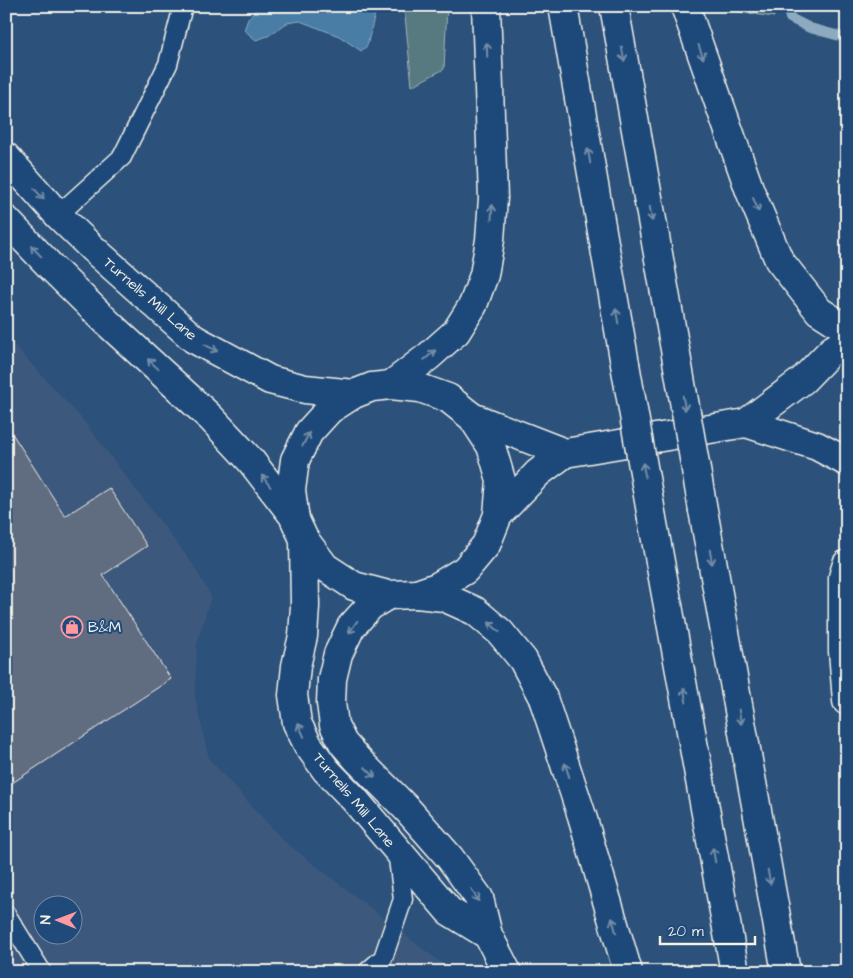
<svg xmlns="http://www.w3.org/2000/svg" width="853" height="978" font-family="'Architects Daughter',sans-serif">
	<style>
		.built { fill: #3c597d; fill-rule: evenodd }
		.green { fill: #567a80; stroke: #a5b6b4 }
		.water { fill: #487da5; stroke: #8dabc0 }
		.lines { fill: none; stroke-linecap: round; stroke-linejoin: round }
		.stream { stroke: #8dabc0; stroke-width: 10 }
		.building { fill: #616d81; stroke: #f4f1e8 }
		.lane-casing { stroke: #f4f1e8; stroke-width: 21 }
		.secondary-casing { stroke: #f4f1e8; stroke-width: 31 }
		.highway-casing { stroke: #f4f1e8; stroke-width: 31 }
		.lane { stroke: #1f4a7a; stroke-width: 18 }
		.secondary { stroke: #1f4a7a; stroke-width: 28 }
		.highway { stroke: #1f4a7a; stroke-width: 28 }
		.highway-bridge-casing { stroke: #f4f1e8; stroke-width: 31; stroke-linecap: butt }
		.highway-bridge { stroke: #1f4a7a; stroke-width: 28 }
		.oneway { stroke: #748da6 }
		.labels { text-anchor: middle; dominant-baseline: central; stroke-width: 4; stroke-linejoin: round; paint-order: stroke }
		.street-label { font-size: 15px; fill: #f4f1e8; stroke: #1f4a7a }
		.poi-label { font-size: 15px; fill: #f4f1e8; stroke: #1f4a7a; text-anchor: start }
	</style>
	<rect width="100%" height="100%" fill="#2c517b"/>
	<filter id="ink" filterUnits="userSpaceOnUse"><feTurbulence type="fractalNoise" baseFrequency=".02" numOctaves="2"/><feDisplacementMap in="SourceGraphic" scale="10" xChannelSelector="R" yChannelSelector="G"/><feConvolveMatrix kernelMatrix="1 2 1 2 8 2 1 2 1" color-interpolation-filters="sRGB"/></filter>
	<g filter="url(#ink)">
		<!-- built -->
		<path class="built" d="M6 336 82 419 192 563 211 596 197 644 195 697 209 759 284 841 453 972H6ZM42 906H72V936H42Z"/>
		<!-- green -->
		<g class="green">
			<path d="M404 6H447L444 69 412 86Z"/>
			<path d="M718 6H771L774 17 719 9Z"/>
		</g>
		<!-- water -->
		<path class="water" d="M259 6H377L367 46 361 51 339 36 300 21 287 23 268 36 256 40 244 30 248 19Z"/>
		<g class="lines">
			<!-- stream -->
			<path class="stream" d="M787 6 790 18 810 28 847 38"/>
		</g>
		<!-- building -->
		<path class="building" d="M6 424 65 516 109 488 147 546 103 575 171 679 6 787Z"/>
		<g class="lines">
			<!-- lane casing -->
			<g class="lane-casing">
				<g id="lane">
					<path d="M58 215 122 157 168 64 183 6"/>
					<path d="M6 914 42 972"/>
					<path d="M367 972 383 958 403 899 397 851"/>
				</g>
			</g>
			<!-- secondary casing -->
			<g class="secondary-casing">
				<g id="secondary">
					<path d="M304 539 305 606 303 636 296 666 293 695 297 723 308 745 326 770 354 799 449 911 488 935"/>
					<path d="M388 595 370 606 351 627 338 654 332 679 331 703 334 725 343 743 357 759 407 809 450 858 479 898 488 935 507 972"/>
				</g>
			</g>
			<!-- highway casing -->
			<g class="highway-casing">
				<g id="highway">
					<path d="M563 6 625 364"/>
					<path d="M614 6 676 355"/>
					<path d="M685 6 750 191 779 260 819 311 847 329"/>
					<path d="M6 157 58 215 92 248 194 339 270 380 305 389 354 394"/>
					<path d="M6 220 51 267 111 326 211 418 251 461 295 518"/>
					<path d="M391 385 429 356 456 332 473 305 484 275 490 240 493 198 486 6"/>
					<path d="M472 417 491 446 501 480 498 515 486 545 465 570 437 587 417 594 388 595 354 586 325 567 304 539 295 520 291 490 295 460 309 432 329 410 354 394 372 387 391 385 420 388 448 398 472 417 565 453"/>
					<path d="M746 423 803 380 832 350 847 341"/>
					<path d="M703 510 786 972"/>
					<path d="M498 515 538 473 565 453 746 423 817 446 847 462"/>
					<path d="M652 518 735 972"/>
					<path d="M847 564 843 577V651L847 701"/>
					<path d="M417 594 444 597 475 611 500 632 523 660 543 698 582 816 628 972"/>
				</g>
			</g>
			<!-- lane -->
			<use href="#lane" class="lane"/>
			<!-- secondary -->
			<use href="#secondary" class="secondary"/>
			<!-- highway -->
			<use href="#highway" class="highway"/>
			<!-- highway-bridge casing -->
			<g class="highway-bridge-casing">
				<g id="highway-bridge">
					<path d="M676 355 703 510"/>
					<path d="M625 364 652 518"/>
				</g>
			</g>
			<!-- highway-bridge -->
			<use href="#highway-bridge" class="highway-bridge"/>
		</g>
		<!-- one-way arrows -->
		<defs><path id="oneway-shaft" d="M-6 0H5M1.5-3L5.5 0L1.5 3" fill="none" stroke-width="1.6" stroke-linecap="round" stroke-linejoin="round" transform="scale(1.25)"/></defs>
		<g class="oneway">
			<use href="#oneway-shaft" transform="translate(487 50) rotate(-92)"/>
			<use href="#oneway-shaft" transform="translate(701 52) rotate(71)"/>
			<use href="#oneway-shaft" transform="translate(623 54) rotate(80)"/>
			<use href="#oneway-shaft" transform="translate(589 156) rotate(-100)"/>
			<use href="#oneway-shaft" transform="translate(39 194) rotate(48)"/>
			<use href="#oneway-shaft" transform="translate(756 205) rotate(67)"/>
			<use href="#oneway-shaft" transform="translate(492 212) rotate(-86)"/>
			<use href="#oneway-shaft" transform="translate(651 214) rotate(80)"/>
			<use href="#oneway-shaft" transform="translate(36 251) rotate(-134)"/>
			<use href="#oneway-shaft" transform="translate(617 316) rotate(-100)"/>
			<use href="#oneway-shaft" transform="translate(211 348) rotate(28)"/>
			<use href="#oneway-shaft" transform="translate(430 355) rotate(-40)"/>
			<use href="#oneway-shaft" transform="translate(153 364) rotate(-137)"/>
			<use href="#oneway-shaft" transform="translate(684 403) rotate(80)"/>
			<use href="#oneway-shaft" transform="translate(306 439) rotate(-63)"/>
			<use href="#oneway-shaft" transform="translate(644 470) rotate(-100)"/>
			<use href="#oneway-shaft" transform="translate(266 481) rotate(-127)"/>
			<use href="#oneway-shaft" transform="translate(711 557) rotate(80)"/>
			<use href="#oneway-shaft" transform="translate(353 627) rotate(125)"/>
			<use href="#oneway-shaft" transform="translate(494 627) rotate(-138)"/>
			<use href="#oneway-shaft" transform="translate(685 695) rotate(-100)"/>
			<use href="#oneway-shaft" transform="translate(740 717) rotate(80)"/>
			<use href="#oneway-shaft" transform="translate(301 730) rotate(-115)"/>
			<use href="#oneway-shaft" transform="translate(567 770) rotate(-108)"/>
			<use href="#oneway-shaft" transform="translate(370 772) rotate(45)"/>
			<use href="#oneway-shaft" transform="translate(714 855) rotate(-100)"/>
			<use href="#oneway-shaft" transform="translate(769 877) rotate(80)"/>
			<use href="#oneway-shaft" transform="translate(475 895) rotate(60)"/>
			<use href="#oneway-shaft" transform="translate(614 925) rotate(-106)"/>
		</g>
	</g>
	<!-- icons -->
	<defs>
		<g id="shop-ring" transform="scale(1.125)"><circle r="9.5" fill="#1f4a7a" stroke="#ff9aa2" stroke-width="1.5"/><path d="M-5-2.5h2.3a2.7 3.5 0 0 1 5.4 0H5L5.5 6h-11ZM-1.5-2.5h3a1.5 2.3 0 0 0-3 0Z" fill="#ff9aa2"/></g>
	</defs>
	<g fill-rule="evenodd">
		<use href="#shop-ring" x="72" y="627"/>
	</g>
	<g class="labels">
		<!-- street labels -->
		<g class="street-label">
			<text transform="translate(150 299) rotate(41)">Turnells Mill Lane</text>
			<text transform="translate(354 800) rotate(50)">Turnells Mill Lane</text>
		</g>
		<!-- poi labels -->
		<g class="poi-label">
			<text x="88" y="627">B&amp;M</text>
		</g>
	</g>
	<!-- margin -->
	<rect width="853" height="978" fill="none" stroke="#1f4a7a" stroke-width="25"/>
	<rect x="12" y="12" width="828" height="953" fill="none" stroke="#f4f1e8" stroke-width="2" filter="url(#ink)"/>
	<!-- north arrow -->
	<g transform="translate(58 920) rotate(271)"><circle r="24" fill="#1f4a7a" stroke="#748da6"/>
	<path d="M0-4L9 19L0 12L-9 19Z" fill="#ff9aa2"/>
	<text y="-8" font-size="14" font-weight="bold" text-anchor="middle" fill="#f4f1e8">N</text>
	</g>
	<!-- scale -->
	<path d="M660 936v8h95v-8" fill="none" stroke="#f4f1e8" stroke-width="2.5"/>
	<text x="668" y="936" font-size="15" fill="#f4f1e8" stroke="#1f4a7a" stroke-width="4" paint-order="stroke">20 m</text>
</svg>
